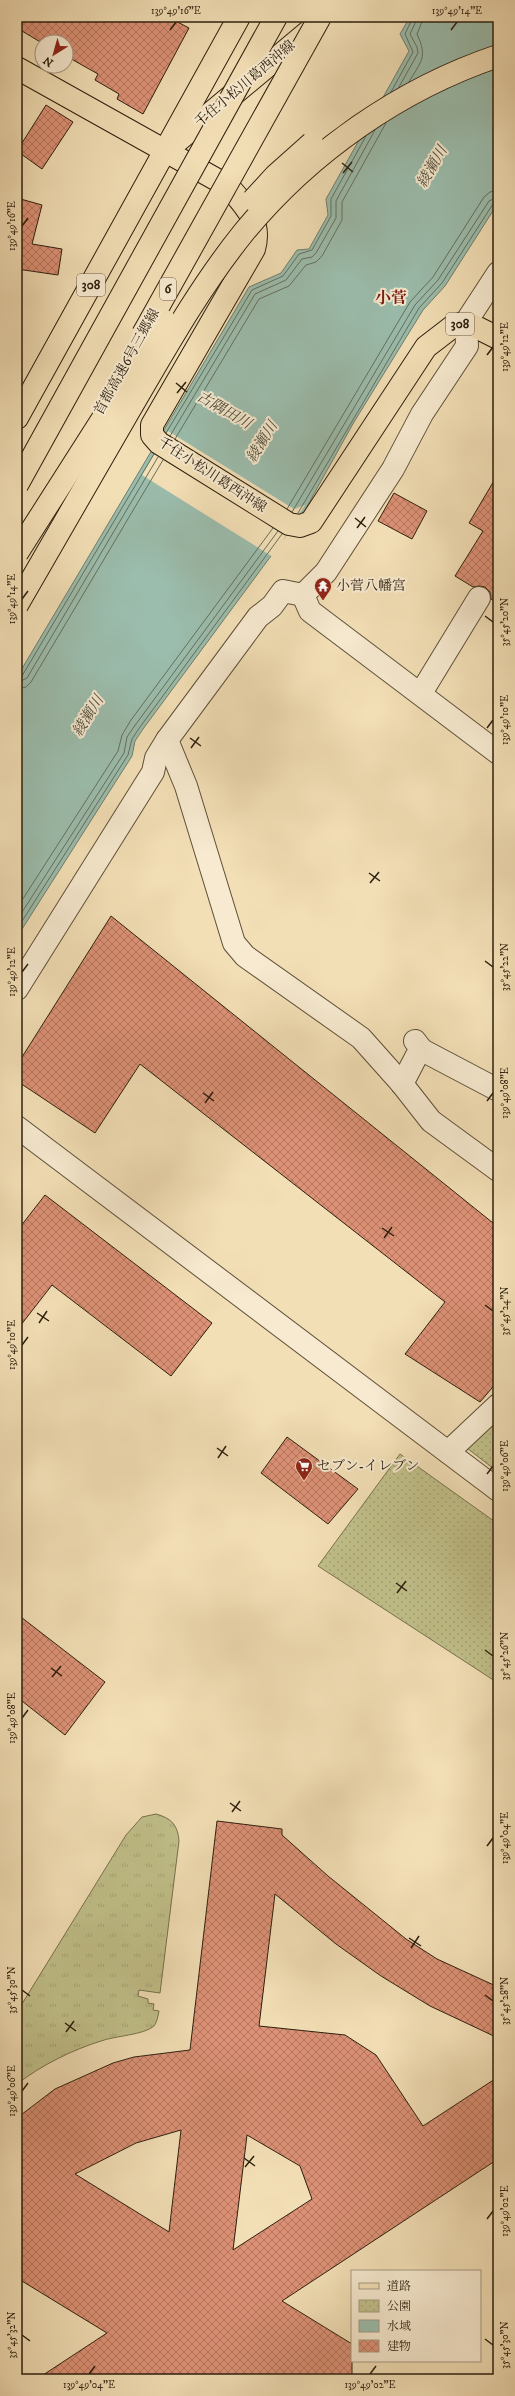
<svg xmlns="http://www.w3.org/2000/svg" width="515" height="2396" font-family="'IM FELL DW Pica','Noto Serif JP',serif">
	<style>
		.grass { fill: url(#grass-tufts); stroke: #77704c }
		.park { fill: url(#park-dots); stroke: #77704c }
		.water { fill: #9bbdad; stroke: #6f7e6d }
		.pier { fill: #f3dfb6 }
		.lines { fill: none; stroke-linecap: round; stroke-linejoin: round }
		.shore { stroke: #646e5e; stroke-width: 1 }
		.building { fill: url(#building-cross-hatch); stroke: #2d1f0e; fill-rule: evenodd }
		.minor-casing { stroke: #5e4f38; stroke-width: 24 }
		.major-casing { stroke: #2d1f0e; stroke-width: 24 }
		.minor { stroke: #f7ead0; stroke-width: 22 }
		.major { stroke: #f3dfb6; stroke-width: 22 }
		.highway-bridge-casing { stroke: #2d1f0e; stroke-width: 24; stroke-linecap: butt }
		.highway-bridge { stroke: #f3dfb6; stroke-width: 22 }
		.ticks { fill: none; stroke: #2d1f0e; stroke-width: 1.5 }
		.labels { text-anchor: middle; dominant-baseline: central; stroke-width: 4; stroke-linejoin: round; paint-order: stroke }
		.shield { fill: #f7ead0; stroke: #6a5c48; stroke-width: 1 }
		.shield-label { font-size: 13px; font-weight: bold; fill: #2d1f0e }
		.street-label { font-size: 14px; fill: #2d1f0e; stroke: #f7ead0 }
		.poi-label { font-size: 14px; fill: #2d1f0e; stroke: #f7ead0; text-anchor: start }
		.water-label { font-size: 15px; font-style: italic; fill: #4e4e3e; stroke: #f7ead0 }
		.quarter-label { font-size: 16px; font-weight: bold; fill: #7a1f14; stroke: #f7ead0 }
		.neatline { fill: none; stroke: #2d1f0e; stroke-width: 1.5 }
		.ticks-label { font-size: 10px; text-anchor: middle; fill: #2d1f0e }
	</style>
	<defs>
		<pattern id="grass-tufts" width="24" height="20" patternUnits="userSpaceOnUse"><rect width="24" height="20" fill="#c1c08a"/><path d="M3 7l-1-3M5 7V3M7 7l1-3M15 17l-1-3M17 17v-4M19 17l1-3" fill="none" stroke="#a6a576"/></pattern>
		<pattern id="park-dots" width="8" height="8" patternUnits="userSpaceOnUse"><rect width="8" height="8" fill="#c1c08a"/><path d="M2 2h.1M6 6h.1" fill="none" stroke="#a6a576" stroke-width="1.8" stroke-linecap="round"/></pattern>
		<pattern id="building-cross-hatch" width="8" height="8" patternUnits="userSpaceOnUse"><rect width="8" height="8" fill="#dd9176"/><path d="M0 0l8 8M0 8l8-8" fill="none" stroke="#b4765f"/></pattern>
	</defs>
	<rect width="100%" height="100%" fill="#f3dfb6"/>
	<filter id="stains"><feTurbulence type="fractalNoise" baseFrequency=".005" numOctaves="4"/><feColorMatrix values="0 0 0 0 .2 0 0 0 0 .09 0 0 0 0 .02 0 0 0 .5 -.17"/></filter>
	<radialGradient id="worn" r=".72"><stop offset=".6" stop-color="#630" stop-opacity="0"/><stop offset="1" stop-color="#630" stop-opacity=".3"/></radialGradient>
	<!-- grass -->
	<path class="grass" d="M156 1814C171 1818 178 1825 179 1841L160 1993 139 1990 138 1996 148 1999V2003L154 2004 153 2010 159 2011C158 2016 157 2022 154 2026 144 2035 114 2036 101 2041 72 2050 42 2065 17 2084V2012L126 1835 142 1817Z"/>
	<!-- park -->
	<g class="park">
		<path d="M498 1415V1472L463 1445Z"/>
		<path d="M400 1454 498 1524V1683L318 1566Z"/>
	</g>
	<!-- water -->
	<path class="water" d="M410 17H498V203L445 286 423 310 354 422 305 510 143 729 135 741 132 756 17 937V677L249 287 281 273 297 250 309 249 328 215 326 199 409 51 400 34Z"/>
	<!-- pier -->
	<path class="pier" d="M168 431 294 509 305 505 273 557 142 475Z"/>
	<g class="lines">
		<!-- shore -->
		<g class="shore">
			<path d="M409 82C421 61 428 58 417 34L424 17"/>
			<path d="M399 87 418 53 417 47 410 34 418 17"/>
			<path d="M391 92 413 52 405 34 413 17"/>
			<path d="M166 433 252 290 283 276 299 254 312 250 331 216V199L366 136"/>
			<path d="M170 436 255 294 286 280 302 259 312 257 316 253 336 218V201L375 130"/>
			<path d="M175 439 259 299 289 286 306 265 316 262 322 256 342 220V202L386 123"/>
			<path d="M287 509 410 302 433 277 484 197 490 192 498 190"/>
			<path d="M292 512 415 305 438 280 489 201 498 197"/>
			<path d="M298 513 419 308 442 283 493 204 498 202"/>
			<path d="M17 678 22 676 154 454"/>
			<path d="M17 683 27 678 158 457"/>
			<path d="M17 689 26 687 31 682 163 460"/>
			<path d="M17 908 118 751 122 735 131 720 273 528"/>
			<path d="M17 920 124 753 127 737 136 724 278 531"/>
			<path d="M17 929 128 755 132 739 140 727 282 534"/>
		</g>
	</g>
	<!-- building -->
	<g class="building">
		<path d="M17 17H168L189 28 143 114 117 99 119 94 95 80 98 74 66 56V42L42 43 17 28Z"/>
		<path d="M46 105 73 122 42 169 17 151Z"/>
		<path d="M17 198 42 205 32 244 62 249 58 275 17 269Z"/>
		<path d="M498 474V603L491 599 490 592 485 587 479 586 473 587 455 576 483 531 469 523Z"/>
		<path d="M394 493 427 511 412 539 378 521Z"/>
		<path d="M111 916 498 1227V1381L480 1402 405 1354 445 1302 140 1064 95 1133 17 1081V1065Z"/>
		<path d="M45 1195 212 1323 171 1376 52 1285 17 1330V1231Z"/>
		<path d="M287 1437 358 1489 328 1524 261 1473Z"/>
		<path d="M17 1614 105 1682 65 1735 17 1697Z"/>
		<path d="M217 1821 282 1829V1835L328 1876 406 1939 437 1959 498 1987V2038L430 2006 381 1976 336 1944 275 1894 259 2026 345 2035 376 2055 423 2126 498 2077V2159L282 2301 352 2344V2379H37L107 2333 17 2278V2118L55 2089 113 2063 134 2057 190 2050ZM181 2130 169 2232 75 2174 136 2143ZM247 2135 300 2166 312 2199 233 2250Z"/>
	</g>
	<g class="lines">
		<!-- minor casing -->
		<g class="minor-casing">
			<g id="minor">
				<path d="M303 595 310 611 498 753"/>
				<path d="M421 693 479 598"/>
				<path d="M167 740 186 786 234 943 245 956 361 1038 402 1084 431 1121 498 1170"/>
				<path d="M17 989 153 772 156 758 167 740 258 617 272 606 283 591 303 595 326 572 393 469 422 414 467 346 466 322 498 273"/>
				<path d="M422 1050 496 1089 498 1086"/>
				<path d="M402 1084 416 1057 422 1050 415 1041"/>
				<path d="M17 1127 498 1490"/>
				<path d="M448 1452 498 1405"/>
			</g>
		</g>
		<!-- major casing -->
		<g class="major-casing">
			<g id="major">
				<path d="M17 68 228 186C245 206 262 221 254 249L152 425V435L159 443 289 524 300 526 311 522 426 347 452 327 466 322 498 338"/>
				<path d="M175 143 314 27"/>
				<path d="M17 418 239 17"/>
			</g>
		</g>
		<!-- minor -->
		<use href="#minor" class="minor"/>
		<!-- major -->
		<use href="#major" class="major"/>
		<!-- highway-bridge casing -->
		<g class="highway-bridge-casing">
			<g id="highway-bridge">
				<path d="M253 200 275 176 312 143"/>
				<path d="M143 334 320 17"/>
				<path d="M17 485 276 17"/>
				<path d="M17 553 165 321"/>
				<path d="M17 605C53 542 90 479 126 416 163 353 198 289 244 232 310 152 400 89 498 56"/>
			</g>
		</g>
		<!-- highway-bridge -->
		<use href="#highway-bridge" class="highway-bridge"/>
	</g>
	<!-- ticks -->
	<path class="ticks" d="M170 30 176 22M451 30 457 22M342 163 353 172M343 173 352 162M22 226 28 218M487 355 493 347M176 383 187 392M177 393 186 382M355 518 366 527M357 528 365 517M22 599 28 591M485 616 493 622M487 728 493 720M190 738 201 746M191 748 199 737M369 873 380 881M370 883 379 872M485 961 493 967M22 972 28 964M203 1093 214 1101M487 1101 493 1093M205 1103 213 1092M382 1228 394 1236M384 1238 392 1227M485 1305 493 1311M37 1313 49 1321M39 1323 47 1311M22 1345 28 1337M217 1448 228 1456M218 1458 226 1446M487 1474 493 1466M396 1583 407 1591M397 1593 406 1581M485 1650 493 1656M51 1668 62 1676M52 1677 61 1666M22 1718 28 1710M230 1803 241 1811M232 1812 240 1801M487 1846 493 1838M409 1938 421 1946M411 1948 419 1936M22 1990 30 1996M485 1995 493 2001M65 2023 76 2031M66 2032 74 2021M22 2091 28 2083M244 2158 255 2166M245 2167 254 2156M487 2219 493 2211M22 2335 30 2341M485 2339 493 2345M89 2374 95 2366M370 2374 376 2366"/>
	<!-- icons -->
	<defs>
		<g id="temple-pin" transform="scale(0.9)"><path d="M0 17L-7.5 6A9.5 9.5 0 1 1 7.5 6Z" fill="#8f2418" stroke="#f7ead0"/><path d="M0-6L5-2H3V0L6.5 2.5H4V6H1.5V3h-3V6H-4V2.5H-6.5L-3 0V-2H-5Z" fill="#fff"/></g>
		<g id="supermarket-pin" transform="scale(0.9)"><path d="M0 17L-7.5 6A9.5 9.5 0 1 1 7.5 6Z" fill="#8f2418" stroke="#f7ead0"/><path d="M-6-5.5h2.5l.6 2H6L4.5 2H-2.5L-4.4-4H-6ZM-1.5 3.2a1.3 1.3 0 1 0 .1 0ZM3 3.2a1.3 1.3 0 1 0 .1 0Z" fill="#fff"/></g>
	</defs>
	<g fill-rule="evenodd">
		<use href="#temple-pin" x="323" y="586"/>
		<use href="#supermarket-pin" x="304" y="1466"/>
	</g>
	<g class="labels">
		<!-- shield labels -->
		<g class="shield">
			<rect x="77" y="274" width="28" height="22" rx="3"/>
			<rect x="160" y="278" width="16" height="22" rx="3"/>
			<rect x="446" y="313" width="28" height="22" rx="3"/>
		</g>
		<g class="shield-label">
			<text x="91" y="285">308</text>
			<text x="168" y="289">6</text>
			<text x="460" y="324">308</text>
		</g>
		<!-- street labels -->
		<g class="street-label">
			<text transform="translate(245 84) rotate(-40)">千住小松川葛西沖線</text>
			<text transform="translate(127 362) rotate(-61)">首都高速6号三郷線</text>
			<text transform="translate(212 475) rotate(33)">千住小松川葛西沖線</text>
		</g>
		<!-- poi labels -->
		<g class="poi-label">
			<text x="336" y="586">小菅八幡宮</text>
			<text x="317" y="1466">セブン-イレブン</text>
		</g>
		<!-- water labels -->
		<g class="water-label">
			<text transform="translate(432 167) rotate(-60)">綾瀬川</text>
			<text transform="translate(224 410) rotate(30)">古隅田川</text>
			<text transform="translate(262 442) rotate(-58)">綾瀬川</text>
			<text transform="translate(88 716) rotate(-58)">綾瀬川</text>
		</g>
		<!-- quarter labels -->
		<g class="quarter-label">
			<text x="391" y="298">小菅</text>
		</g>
	</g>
	<!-- margin -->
	<rect width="515" height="2396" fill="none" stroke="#f3dfb6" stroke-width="44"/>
	<!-- legend -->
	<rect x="351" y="2270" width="130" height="92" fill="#f7ead0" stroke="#a69982"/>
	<rect x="359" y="2283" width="20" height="6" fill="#f3dfb6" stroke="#a69982"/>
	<text x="387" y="2290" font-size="12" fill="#2d1f0e">道路</text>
	<rect x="359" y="2300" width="20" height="12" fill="url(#park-dots)" stroke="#a69982"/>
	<text x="387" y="2310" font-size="12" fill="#2d1f0e">公園</text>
	<rect x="359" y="2320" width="20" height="12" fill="#9bbdad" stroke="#a69982"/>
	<text x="387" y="2330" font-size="12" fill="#2d1f0e">水域</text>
	<rect x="359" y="2340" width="20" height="12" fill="url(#building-cross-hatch)" stroke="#a69982"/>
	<text x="387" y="2350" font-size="12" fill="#2d1f0e">建物</text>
	<!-- north arrow -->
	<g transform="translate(54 54) rotate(217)"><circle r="19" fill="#f7ead0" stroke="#a69982"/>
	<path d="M0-3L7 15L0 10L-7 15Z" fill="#8f2418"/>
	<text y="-6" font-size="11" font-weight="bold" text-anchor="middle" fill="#2d1f0e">N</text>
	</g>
	<rect x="22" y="22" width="471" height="2352" class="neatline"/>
	<g class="ticks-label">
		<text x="176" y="14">139°49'16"E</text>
		<text x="457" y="14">139°49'14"E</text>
		<text transform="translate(11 226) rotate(-90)" y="4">139°49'16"E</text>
		<text transform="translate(504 347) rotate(-90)" y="4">139°49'12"E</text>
		<text transform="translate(11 599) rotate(-90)" y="4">139°49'14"E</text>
		<text transform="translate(504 622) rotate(-90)" y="4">35°45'20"N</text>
		<text transform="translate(504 720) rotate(-90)" y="4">139°49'10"E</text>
		<text transform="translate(504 967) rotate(-90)" y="4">35°45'22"N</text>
		<text transform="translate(11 972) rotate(-90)" y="4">139°49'12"E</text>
		<text transform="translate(504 1093) rotate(-90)" y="4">139°49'08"E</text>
		<text transform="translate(504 1311) rotate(-90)" y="4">35°45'24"N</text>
		<text transform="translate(11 1345) rotate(-90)" y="4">139°49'10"E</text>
		<text transform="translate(504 1466) rotate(-90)" y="4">139°49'06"E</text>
		<text transform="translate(504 1656) rotate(-90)" y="4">35°45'26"N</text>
		<text transform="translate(11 1718) rotate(-90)" y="4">139°49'08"E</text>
		<text transform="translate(504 1838) rotate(-90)" y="4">139°49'04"E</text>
		<text transform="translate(11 1990) rotate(-90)" y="4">35°45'30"N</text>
		<text transform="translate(504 2001) rotate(-90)" y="4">35°45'28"N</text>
		<text transform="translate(11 2091) rotate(-90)" y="4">139°49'06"E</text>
		<text transform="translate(504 2211) rotate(-90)" y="4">139°49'02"E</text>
		<text transform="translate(11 2335) rotate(-90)" y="4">35°45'32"N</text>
		<text transform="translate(504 2345) rotate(-90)" y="4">35°45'30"N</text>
		<text x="89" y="2388">139°49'04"E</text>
		<text x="370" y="2388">139°49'02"E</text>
	</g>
	<rect width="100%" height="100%" filter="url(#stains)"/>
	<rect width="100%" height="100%" fill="url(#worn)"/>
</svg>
